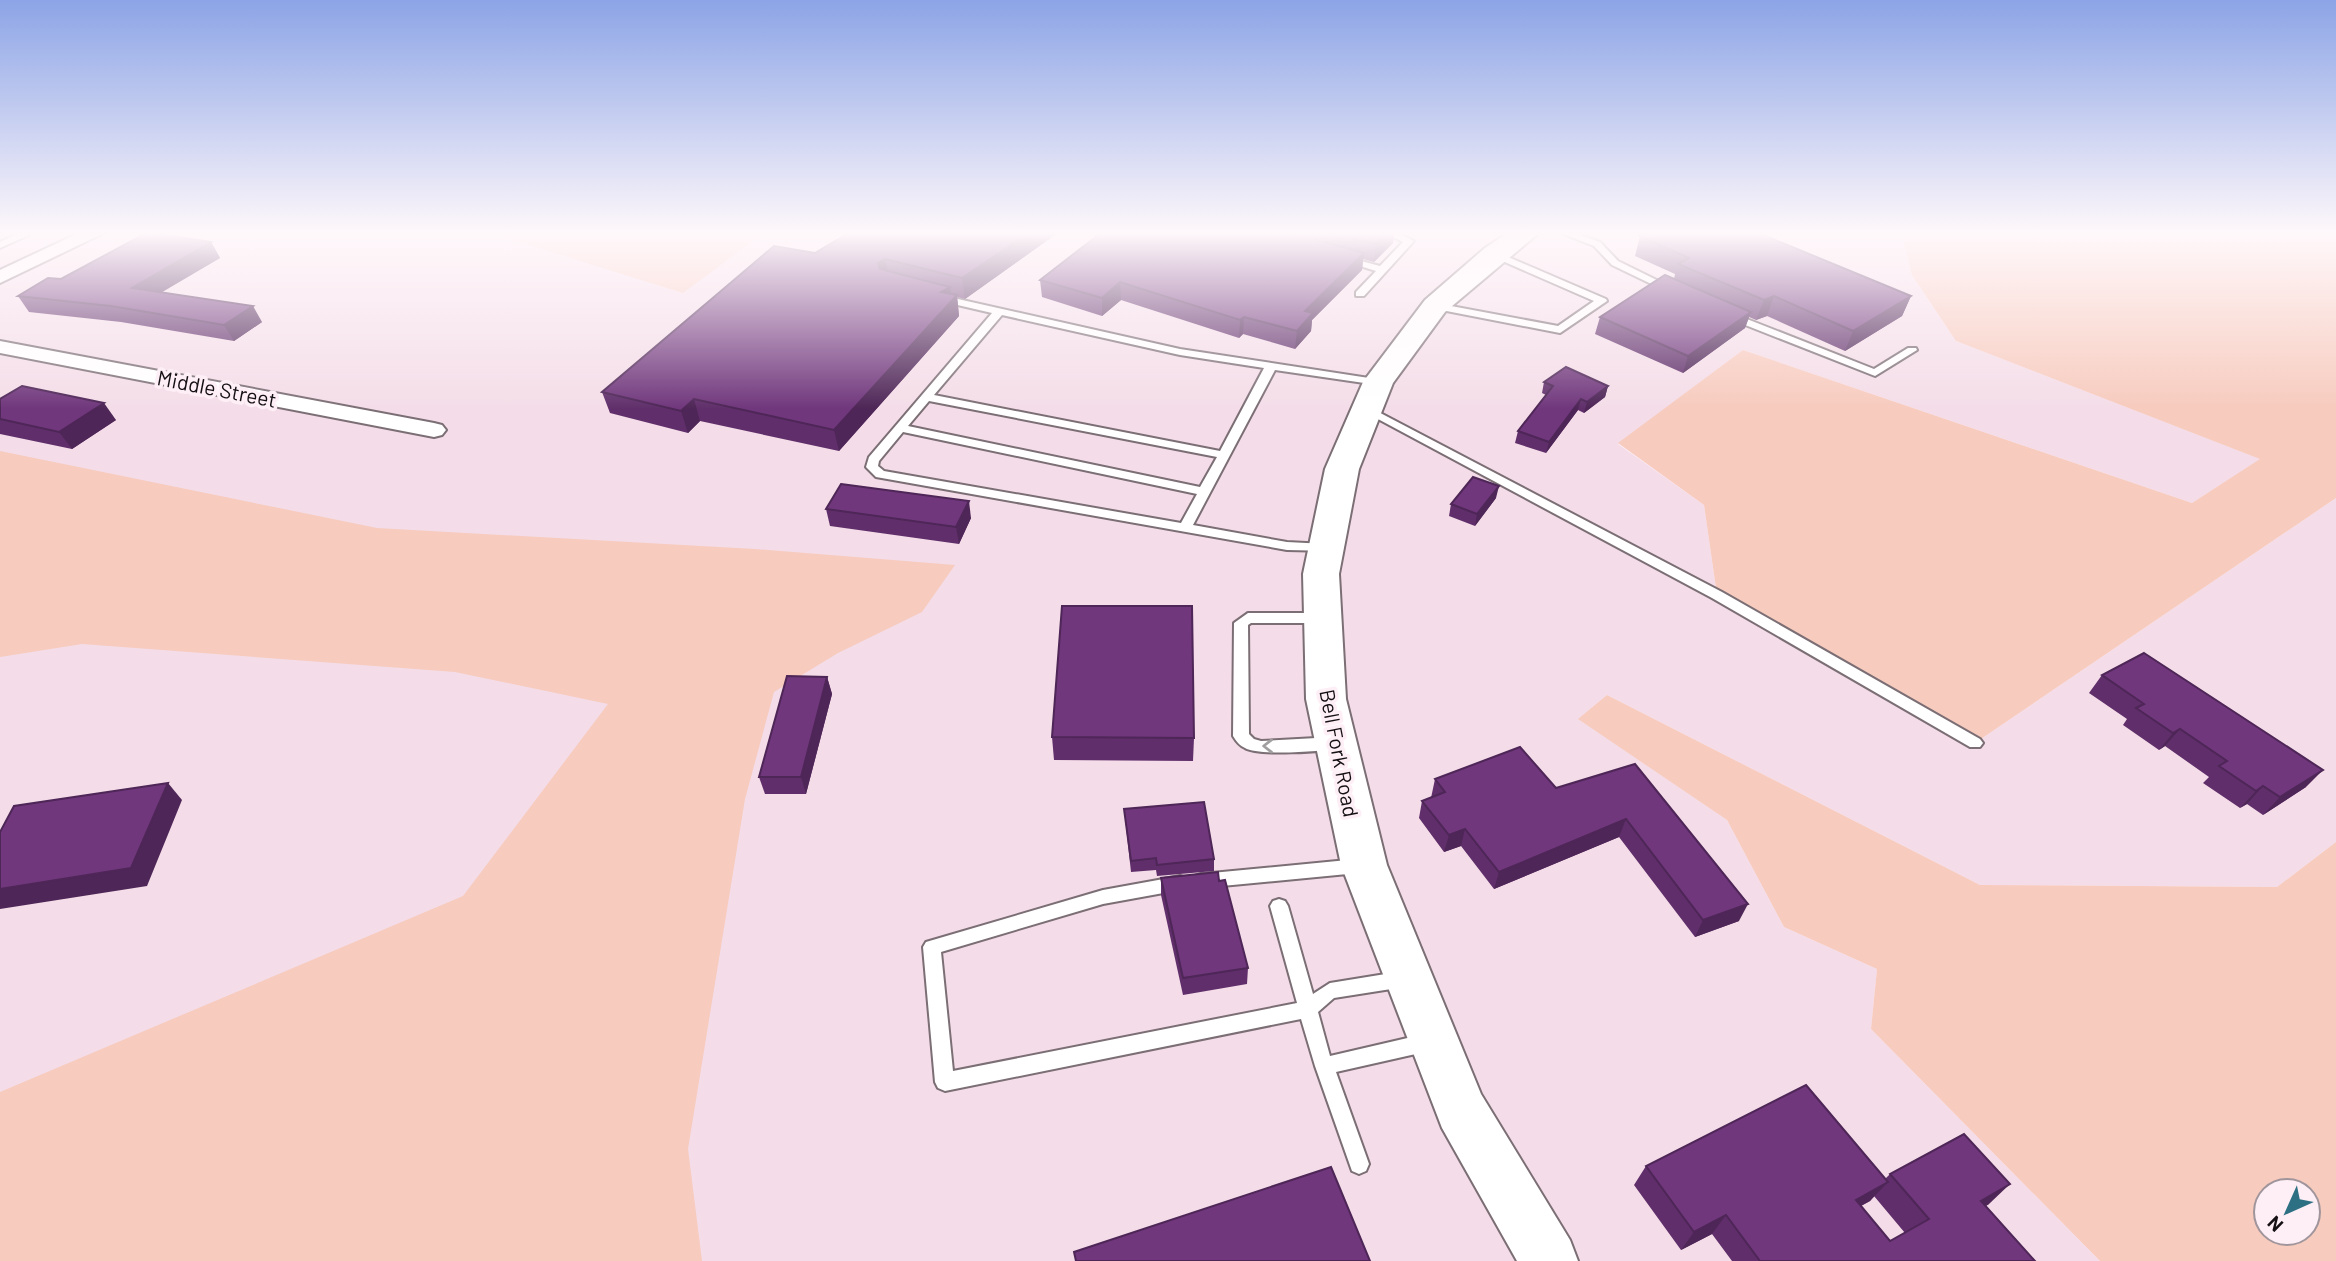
<svg xmlns="http://www.w3.org/2000/svg" width="2336" height="1261" font-family="Barlow,sans-serif">
	<style>
		.built { fill: #f4dde8 }
		.green { fill: #f7cbbe; fill-rule: evenodd }
		.lines { fill: none; stroke-linecap: round; stroke-linejoin: round }
		.lane-casing { stroke: #7b6e74; stroke-width: 4 }
		.street-casing { stroke: #7b6e74; stroke-width: 4 }
		.secondary-casing { stroke: #7b6e74; stroke-width: 4 }
		.lane { fill: #fff; fill-rule: evenodd }
		.street { fill: #fff; fill-rule: evenodd }
		.secondary { fill: #fff; fill-rule: evenodd }
		.wall { fill: #602f6b; fill-rule: evenodd }
		.shaded-wall { fill: #4e2657 }
		.building { fill: #70377c; stroke: #4e2657; stroke-width: 2 }
		.oneway { stroke: #a19fa0 }
		.labels { text-anchor: middle; dominant-baseline: central; stroke-width: 7; stroke-linejoin: round; paint-order: stroke }
		.street-label { font-size: 21px; fill: #140f12; stroke: #feeff7 }
	</style>
	<rect width="100%" height="100%" fill="#feeff7"/>
	<!-- built -->
	<path class="built" d="M0 232H1901L1912 275 1956 341 2261 459 2192 503 1743 350 1618 444 1704 505 1717 595 1975 743 2336 498V842L2277 887 1980 885 1607 695 1579 719 1727 820 1784 927 1877 969 1871 1029 2100 1261H0Z"/>
	<!-- green -->
	<g class="green">
		<path d="M487 232H765L683 293Z"/>
		<path d="M1901 232H2336V498L1975 743 1717 595 1704 505 1618 443 1743 350 2192 503 2260 459 1956 341 1912 275Z"/>
		<path d="M0 451 377 528 755 549 955 565 922 612 838 653 774 692 745 799 688 1149 702 1261H0V1092L463 896 608 704 455 672 82 644 0 657Z"/>
		<path d="M1607 695 1980 885 2277 887 2336 842V1261H2100L1871 1029 1877 969 1784 927 1727 820 1578 719ZM2266 1191H2308V1233H2266Z"/>
	</g>
	<g class="lines">
		<!-- lane casing -->
		<g class="lane-casing">
			<g id="lane">
				<path d="M15 232H26L29 235 0 248V242L17 234Z"/>
				<path d="M1383 232H1396L1414 241 1364 296H1356V292L1376 271 1341 260 1346 257 1380 266 1403 242Z"/>
				<path d="M1558 232H1572L1600 242 1618 261 1677 290 1668 292 1612 265 1594 246Z"/>
				<path d="M1494 251 1606 299 1607 301 1560 333 1431 308V304L1435 303 1558 326 1594 301 1491 256V252Z"/>
				<path d="M940 295 1180 349 1382 380 1384 382 1378 385 1275 370 1193 525 1287 542 1326 544 1333 548 1331 551 1287 550 876 477 866 467 869 457 992 313 936 300 935 298ZM1002 315 1180 355 1264 368 1220 451 934 395ZM929 401 1217 457 1200 487 908 426ZM903 432 1197 494 1181 523 884 471 878 466 879 461Z"/>
				<path d="M1729 312 1874 369 1908 348H1916L1917 350 1875 376 1725 317V313Z"/>
				<path d="M1367 406 1722 592 1980 739 1983 743 1980 747H1970L1712 598 1363 411V407Z"/>
				<path d="M1248 613H1323L1330 618 1323 623H1251L1248 625 1249 734 1254 739 1261 741 1335 737 1340 739 1343 743 1340 747C1325 752 1258 756 1245 748 1240 746 1236 741 1233 736L1234 623Z"/>
				<path d="M1358 859 1364 861 1366 866 1364 871 1358 873 1201 888 1195 886 1193 881 1195 876 1201 874Z"/>
				<path d="M1180 876 1186 878 1188 883 1186 888 1180 890 1103 904 941 952 953 1071 1297 1003 1270 906 1273 901 1279 899 1285 901 1288 906 1313 994 1330 983 1404 971 1410 973 1413 979 1410 985 1404 987 1334 998 1318 1012 1330 1056 1429 1033 1436 1036 1438 1042 1436 1048 1429 1051 1336 1072 1369 1164 1366 1171 1359 1174 1352 1171 1315 1066 1301 1019 945 1091 938 1088 935 1082 923 947 926 942 1103 890Z"/>
			</g>
		</g>
		<!-- street casing -->
		<g class="street-casing">
			<g id="street">
				<path d="M81 232H106L0 283V270Z"/>
				<path d="M0 341 434 423 442 425 446 430 442 435 434 437 0 353Z"/>
			</g>
		</g>
		<!-- secondary casing -->
		<g class="secondary-casing">
			<path id="secondary" d="M1509 232H1540L1445 312 1393 383 1359 469 1339 574 1346 699 1387 865 1481 1094 1570 1240 1578 1261H1517L1442 1128 1341 865 1306 699 1303 574 1325 469 1363 382 1425 300 1485 248Z"/>
		</g>
		<!-- lane -->
		<use href="#lane" class="lane"/>
		<!-- street -->
		<use href="#street" class="street"/>
		<!-- secondary -->
		<use href="#secondary" class="secondary"/>
	</g>
	<!-- wall -->
	<g class="wall">
		<path d="M850 232H1059L965 299 957 297 959 316 839 451 700 421 688 433 610 413 602 392Z"/>
		<path d="M1102 232H1394L1393 243 1374 262 1363 259 1362 270 1312 320 1311 331 1295 349 1243 334 1239 338 1121 300 1102 316 1042 297 1040 280Z"/>
		<path d="M1644 232H1756L1911 296 1902 316 1845 351 1767 316 1756 320 1749 317 1745 328 1683 373 1595 334 1600 317 1674 279 1675 274 1635 256 1640 236 1643 235Z"/>
		<path d="M211 242 220 258 161 292 262 322 234 341 121 322 29 312 18 296 61 279Z"/>
		<path d="M1544 382 1608 386 1605 397 1584 413 1578 410 1546 453 1515 443 1518 431 1546 395 1542 393Z"/>
		<path d="M0 399 116 420 72 449 0 434Z"/>
		<path d="M1496 498 1475 526 1449 516 1451 504Z"/>
		<path d="M826 509 971 518 959 544 830 526Z"/>
		<path d="M2102 675 2306 787 2263 815 2247 804 2240 808 2203 783 2209 777 2165 746 2159 750 2123 725 2127 719 2089 693Z"/>
		<path d="M827 677 832 694 806 794H765L759 777Z"/>
		<path d="M1052 737 1194 738 1193 761 1054 760Z"/>
		<path d="M1635 764 1739 921 1695 937 1619 837 1494 889 1461 846 1444 852 1419 818 1422 801 1431 798 1435 779 1556 788Z"/>
		<path d="M1124 809 1214 859V871L1157 876 1156 870 1131 872Z"/>
		<path d="M1161 878 1219 881 1248 968 1247 984 1183 995 1161 895Z"/>
		<path d="M1646 1166 1885 1179 1890 1174 1989 1204 1986 1206 2035 1261H1732L1712 1234 1681 1250 1634 1185ZM1874 1196 1905 1233 1890 1241 1861 1206 1870 1201Z"/>
	</g>
	<!-- shaded-wall -->
	<g class="shaded-wall">
		<path d="M1030 232H1059L965 299 962 278Z"/>
		<path d="M1388 232H1394L1393 243 1374 262 1376 244Z"/>
		<path d="M211 242 220 258 142 304 132 288Z"/>
		<path d="M1364 253 1362 270 1312 320 1311 331 1295 349 1297 331 1305 311Z"/>
		<path d="M885 259 889 279 882 283 878 263Z"/>
		<path d="M1120 282 1121 300 1102 316V298Z"/>
		<path d="M950 287 952 300 957 295 959 316 839 451 834 430 941 292Z"/>
		<path d="M1774 296 1767 316 1756 320 1764 300Z"/>
		<path d="M1911 296 1902 316 1845 351 1853 331Z"/>
		<path d="M253 306 262 322 234 341 224 325Z"/>
		<path d="M1751 312 1745 328 1683 373 1688 356Z"/>
		<path d="M1244 317 1243 334 1239 338 1240 320Z"/>
		<path d="M1608 386 1605 397 1584 413 1587 402Z"/>
		<path d="M694 399 700 421 688 433 681 411Z"/>
		<path d="M1581 399 1578 410 1546 453 1549 442Z"/>
		<path d="M104 403 116 420 72 449 59 432Z"/>
		<path d="M1499 486 1496 498 1475 526 1477 514Z"/>
		<path d="M969 501 971 518 959 544 956 527Z"/>
		<path d="M827 677 832 694 806 794 801 777Z"/>
		<path d="M2180 729 2165 746 2159 750 2173 733Z"/>
		<path d="M2323 770 2306 787 2263 815 2280 797Z"/>
		<path d="M168 783 182 800 147 886 0 909V889Z"/>
		<path d="M2263 786 2247 804 2240 808 2256 791Z"/>
		<path d="M1626 819 1619 837 1494 889 1499 872Z"/>
		<path d="M1465 829 1461 846 1444 852 1449 835Z"/>
		<path d="M1748 904 1739 921 1695 937 1703 920Z"/>
		<path d="M1888 1182 1870 1201 1838 1218 1856 1200Z"/>
		<path d="M2010 1184 1989 1204 1961 1220 1981 1201Z"/>
		<path d="M1726 1215 1712 1234 1681 1250 1694 1232Z"/>
	</g>
	<!-- building -->
	<g class="building">
		<path d="M148 232 211 242 132 288 253 306 224 325 111 306 18 296 48 278 61 279Z"/>
		<path d="M850 232H1030L962 278 885 259 878 263 880 269 950 287 941 292 957 295 834 430 694 399 681 411 602 392 774 246 815 253Z"/>
		<path d="M1102 232H1288L1364 253 1305 311 1313 313 1297 331 1244 317 1240 320 1120 282 1102 298 1040 280Z"/>
		<path d="M1328 232H1388L1376 244Z"/>
		<path d="M1649 232H1756L1911 296 1853 331 1774 296 1764 300 1678 264 1689 258 1640 236Z"/>
		<path d="M1665 275 1751 312 1688 356 1600 317Z"/>
		<path d="M1566 367 1608 386 1587 402 1581 399 1549 442 1518 431 1553 386 1544 382Z"/>
		<path d="M22 386 104 403 59 432 0 419V399Z"/>
		<path d="M1473 477 1499 486 1477 514 1451 504Z"/>
		<path d="M841 484 969 501 956 527 826 509Z"/>
		<path d="M1062 606H1192L1194 738 1052 737Z"/>
		<path d="M2144 653 2323 770 2280 797 2263 786 2256 791 2219 766 2227 761 2180 729 2173 733 2136 708 2144 704 2102 675Z"/>
		<path d="M787 676 827 677 801 777H759Z"/>
		<path d="M1520 747 1556 788 1635 764 1748 904 1703 920 1626 819 1499 872 1465 829 1449 835 1422 801 1445 792 1435 779Z"/>
		<path d="M168 783 131 868 0 889V832L14 806Z"/>
		<path d="M1204 802 1214 859 1157 865 1156 858 1131 861 1124 809Z"/>
		<path d="M1218 872 1219 881 1225 880 1248 968 1183 978 1161 878Z"/>
		<path d="M1806 1085 1888 1182 1856 1200 1890 1241 1929 1219 1890 1174 1964 1134 2010 1184 1981 1201 2035 1261H1760L1726 1215 1694 1232 1646 1166Z"/>
		<path d="M1331 1167 1370 1261H1076L1074 1252Z"/>
	</g>
	<!-- one-way arrows -->
	<defs><path id="oneway-chevron" d="M-2-3.5L2.5 0L-2 3.5" fill="none" stroke-width="1.6" stroke-linecap="round" stroke-linejoin="round" transform="scale(1.75)"/></defs>
	<use class="oneway" href="#oneway-chevron" transform="translate(1268 746) rotate(-180)"/>
	<!-- sky -->
	<linearGradient id="sky" x2="0" y2="1"><stop stop-color="#8ca4e6"/><stop offset="0.57" stop-color="#fff8fb"/><stop offset="1" stop-color="#fff8fb" stop-opacity="0"/></linearGradient>
	<rect width="2336" height="409" fill="url(#sky)"/>
	<g class="labels">
		<!-- street labels -->
		<g class="street-label">
			<text transform="translate(217 388) rotate(11)">Middle Street</text>
			<text transform="translate(1340 753) rotate(79)">Bell Fork Road</text>
		</g>
	</g>
	<!-- north arrow -->
	<g transform="translate(2287 1212) rotate(225)"><circle r="33" fill="#feeff7" stroke="#a0959b" stroke-width="2"/>
	<path d="M0-5L12 26L0 18L-12 26Z" fill="#2e7083"/>
	<text y="-10" font-size="19" font-weight="bold" text-anchor="middle" fill="#140f12">N</text>
	</g>
</svg>
